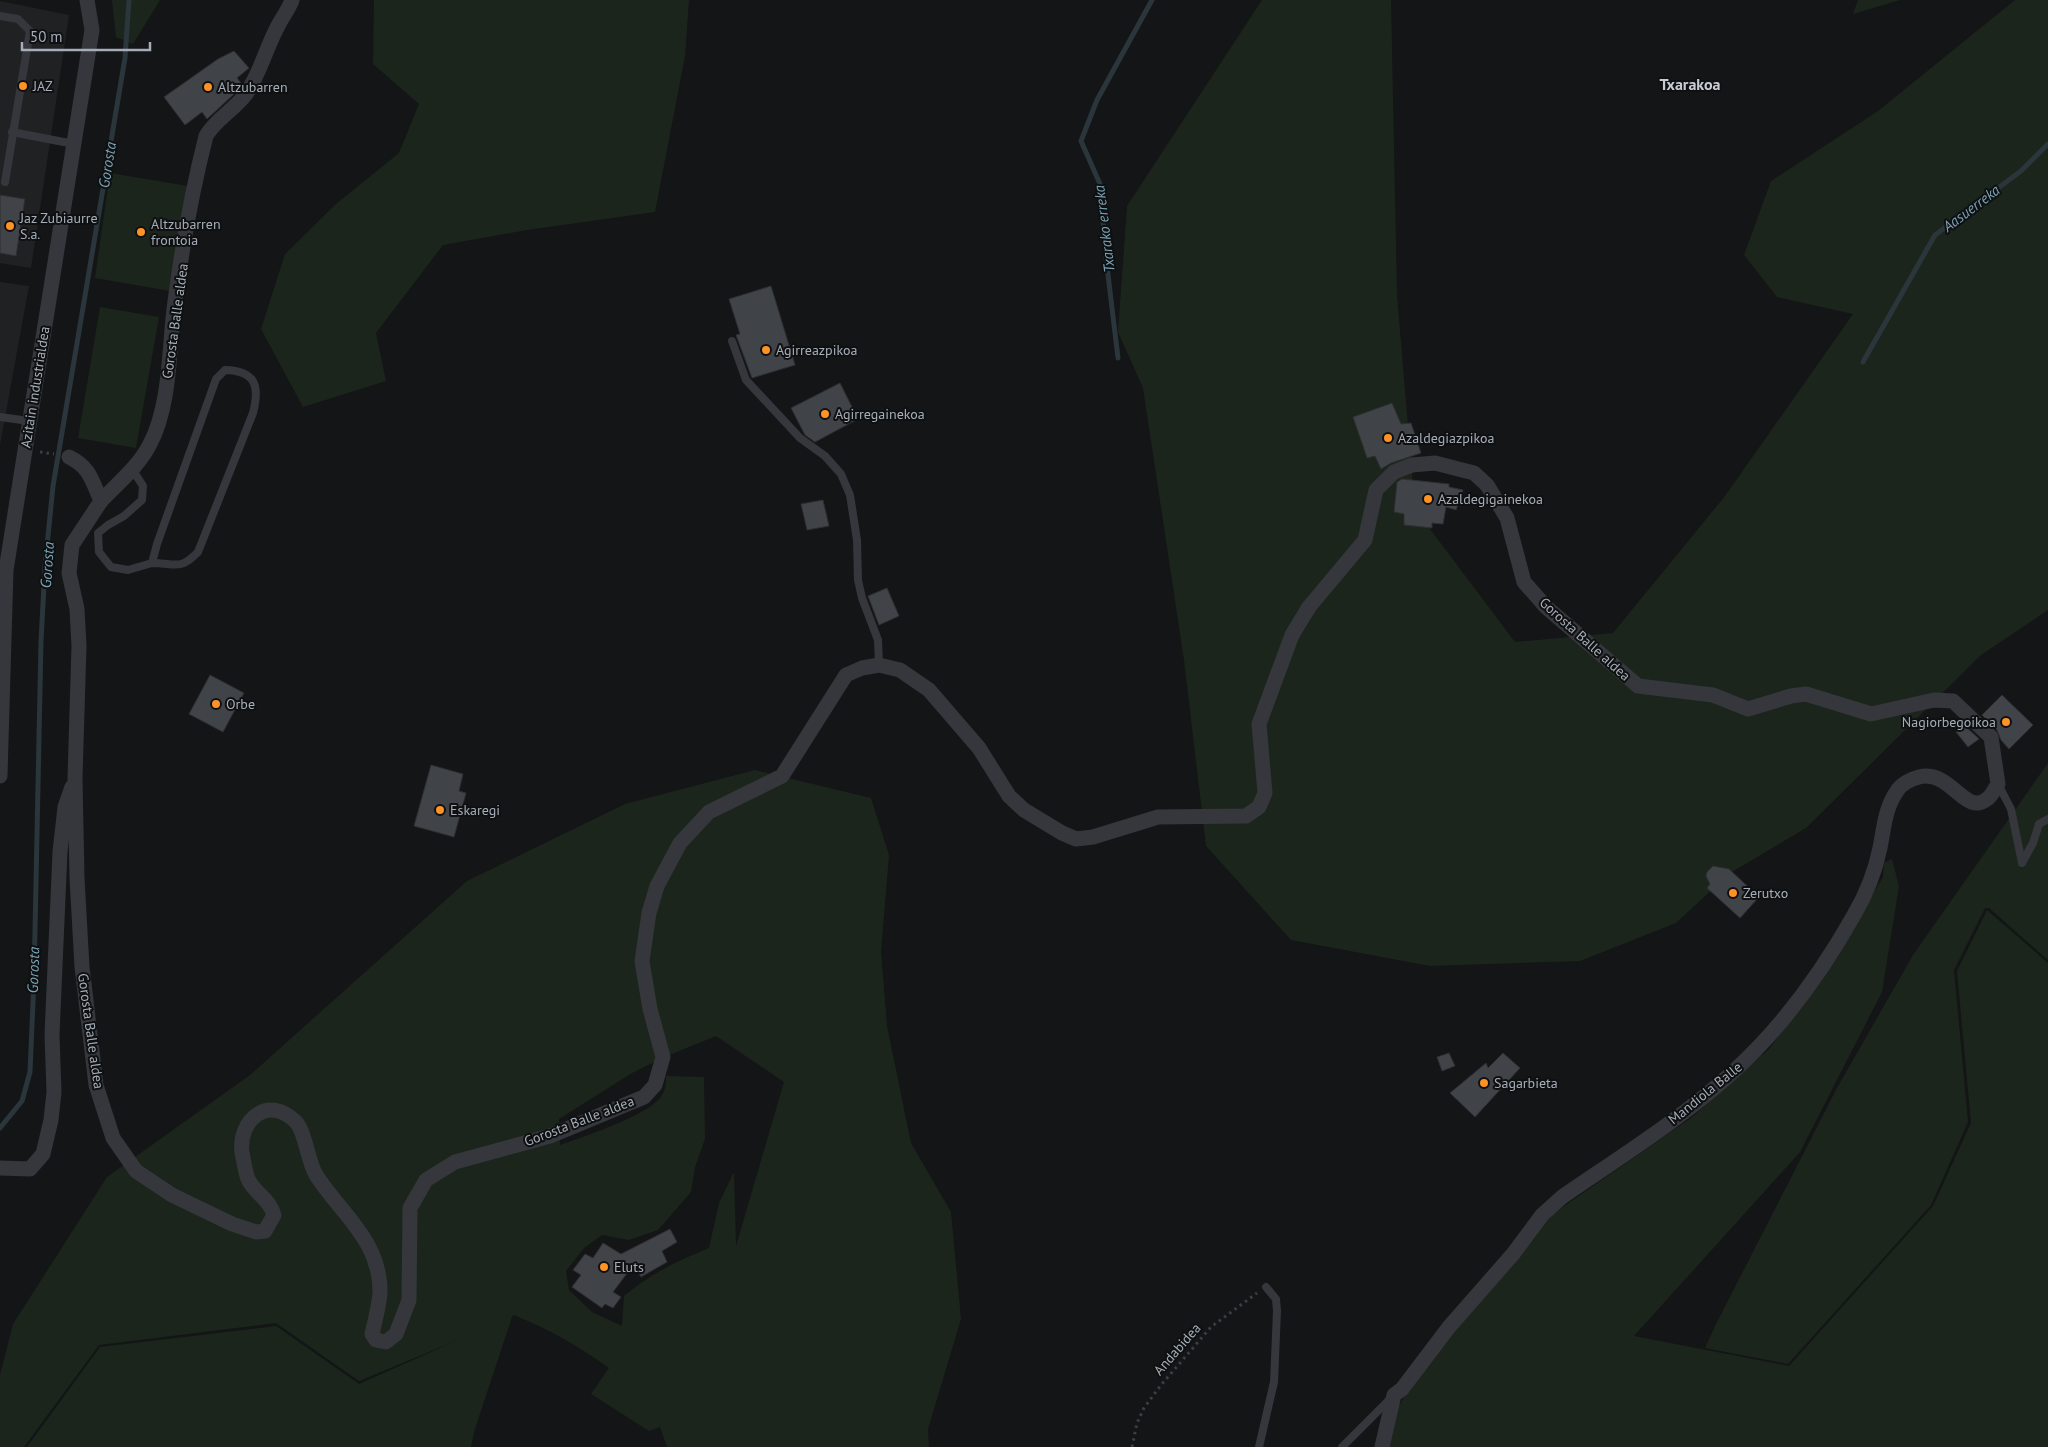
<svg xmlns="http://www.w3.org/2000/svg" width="2048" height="1447" font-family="'PT Sans',sans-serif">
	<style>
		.built { fill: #202123 }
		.green { fill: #1c251c; fill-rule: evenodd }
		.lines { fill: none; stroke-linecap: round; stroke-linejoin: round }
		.stream { stroke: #2a363b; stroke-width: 5 }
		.building { fill: #404347; stroke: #2e2f33 }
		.path { stroke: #3b3e43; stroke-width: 3; stroke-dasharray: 2.5 4; stroke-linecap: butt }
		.service { stroke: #35373c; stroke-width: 8 }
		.minor { stroke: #35373c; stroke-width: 15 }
		.poi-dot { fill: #fe9225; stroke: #0f1011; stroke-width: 2 }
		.labels { text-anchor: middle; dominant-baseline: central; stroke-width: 4; stroke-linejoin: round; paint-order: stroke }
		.poi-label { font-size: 14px; fill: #a5aeb8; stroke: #0f1011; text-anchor: start }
		.street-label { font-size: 14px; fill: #a5aeb8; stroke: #0f1011 }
		.water-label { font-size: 15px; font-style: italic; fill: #7aa3b5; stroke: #0f1011 }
		.quarter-label { font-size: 16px; font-weight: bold; fill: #c6ccd3; stroke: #0f1011 }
	</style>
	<rect width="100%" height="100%" fill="#141516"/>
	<!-- built -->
	<g class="built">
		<path d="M0 1 69 15 31 268 0 263Z"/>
		<path d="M0 282 29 286 0 445Z"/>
	</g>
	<!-- green -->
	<g class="green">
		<path d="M112 0H160L133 44 116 37Z"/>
		<path d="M374 0H689L685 56 655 212 527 230 443 245 376 333 386 381 303 407 261 329 285 254 336 204 399 153 419 104 373 64Z"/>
		<path d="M1262 0H1391L1397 295 1415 509 1515 642 1613 633 1725 496 1853 314 1777 297 1744 255 1771 181 1878 111 2015 0H2048V610L1981 655 1806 828 1730 873 1676 923 1580 961 1430 966 1291 940 1206 846 1184 660 1143 388 1118 332 1127 206Z"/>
		<path d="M1858 0H1900L1853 14Z"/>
		<path d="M110 173 188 186 170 291 95 278Z"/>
		<path d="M100 307 159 317 136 448 78 438Z"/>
		<path d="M2048 763V960L1989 908H1985L1954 970 1968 1122 1931 1205 1788 1364 1705 1348 1715 1326 1837 1088 1913 955Z"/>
		<path d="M755 770 871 798 889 855 881 951 887 1026 911 1143 951 1212 961 1319 928 1429 929 1447H667L660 1427 649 1431 591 1394 609 1368C579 1346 548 1329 514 1315L512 1317 474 1432 471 1447H27L100 1347 276 1326 359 1384 458 1340 359 1381 276 1323 99 1345 24 1447H0V1375L13 1324 107 1177 250 1075 467 881 625 804ZM716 1036 784 1082 736 1246 734 1172 719 1203 709 1248C675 1262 652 1273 624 1296L622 1326 592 1312 569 1290 566 1271 584 1248 602 1235 629 1240 658 1230 691 1192 695 1167 705 1139 704 1077 666 1076C666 1082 666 1089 662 1095 651 1115 582 1137 560 1145L559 1119 632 1073 667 1056Z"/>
		<path d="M1892 859 1899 886 1882 992 1800 1152 1634 1336 1789 1366 1933 1206 1971 1123 1957 971 1987 910 2048 963V1447H1387L1394 1414 1412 1384 1547 1218 1691 1118 1769 1049 1817 985 1883 877 1884 863Z"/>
	</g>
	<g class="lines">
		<!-- stream -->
		<g class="stream">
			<path d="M1118 358 1106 258 1100 184 1081 141 1097 100 1152 0"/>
			<path d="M1863 362 1935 235 2021 171 2048 144"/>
			<path d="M0 1128 22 1101 30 1072 34 979 41 641 45 566 53 486 125 58 129 0"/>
		</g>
	</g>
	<!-- building -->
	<g class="building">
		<path d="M234 51 249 68 237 78 241 83 233 90 234 94 207 119 202 112 185 125 164 97 218 59Z"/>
		<path d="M0 195 25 199 16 256 0 253Z"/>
		<path d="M771 286 795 365 752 378 736 335 740 334 729 299Z"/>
		<path d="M840 383 858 419 815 442 805 435 791 408Z"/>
		<path d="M1392 403 1401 424 1411 423 1421 453 1391 463 1381 469 1375 456 1367 458 1353 417Z"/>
		<path d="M1402 479 1449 484V487L1463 490 1456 510 1446 507 1443 524 1432 523V528L1404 525V514L1394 512 1397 482Z"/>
		<path d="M823 500 829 526 807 530 801 504Z"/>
		<path d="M887 588 899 616 879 625 868 596Z"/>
		<path d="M210 675 244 693 223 732 189 714Z"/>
		<path d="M2002 695 2033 725 2009 749 2001 740 1997 730 1982 715Z"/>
		<path d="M1964 725 1979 739 1968 747 1956 732Z"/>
		<path d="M431 765 463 774 459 791 466 793 454 837 414 826Z"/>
		<path d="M1713 866 1729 869 1759 897 1740 918 1707 888 1710 884 1706 876 1707 872Z"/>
		<path d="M1449 1053 1455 1066 1442 1071 1437 1057Z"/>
		<path d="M1503 1053 1520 1068 1475 1117 1450 1093 1486 1063 1488 1068Z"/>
		<path d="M670 1229 677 1242 662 1251 667 1262 641 1277 634 1264 613 1292 621 1297 613 1308 605 1304 602 1308 572 1287 581 1275 573 1270 585 1254 593 1258 603 1243 621 1254Z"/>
	</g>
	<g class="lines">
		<!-- path -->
		<g class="path">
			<path d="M40 452 54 454"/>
			<path d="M1132 1447 1137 1423 1144 1408 1161 1385 1211 1327 1257 1293"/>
		</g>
		<!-- service -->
		<g class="service">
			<path d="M0 16 18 19 30 31 5 182"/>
			<path d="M12 132 74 144"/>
			<path d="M732 341 746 380 800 438 825 456 841 474 850 495 857 540 858 580 862 598 878 640 879 665"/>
			<path d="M0 417 29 421"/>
			<path d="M132 469 143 486 142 500 124 516 108 525 98 533 99 552 111 567 128 570 152 563 157 544 216 379 225 370C256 371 260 386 253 413L198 552C180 571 175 563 152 563"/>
			<path d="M1998 784 2011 809 2022 863 2033 843 2039 824 2048 819"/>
			<path d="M1259 1447 1274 1382 1277 1311 1276 1299 1266 1287"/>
			<path d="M1342 1447 1391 1398"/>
		</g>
		<!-- minor -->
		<g class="minor">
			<path d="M69 457C90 467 92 481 101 501L72 545 69 573 77 609 79 646 75 778 77 878 82 967 96 1085 113 1138 136 1171 172 1195 232 1224 256 1232 265 1231 274 1215C270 1199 254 1193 248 1179 245 1172 244 1161 242 1153 238 1120 268 1094 296 1122 305 1131 308 1162 316 1175 341 1214 381 1241 380 1293 379 1306 375 1321 372 1334L376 1340 386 1342 396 1334 409 1300 410 1208 426 1180 455 1162 550 1136 644 1097 655 1085 663 1057 650 1009 642 961 649 913 657 886 680 843 709 812 782 776 846 675 862 668 879 665 900 670 929 690 979 748 1009 796 1024 810 1062 833 1076 839 1093 837 1158 817 1246 816 1259 807 1265 793 1259 724 1292 635 1309 607 1365 540 1376 490 1394 472 1412 465 1435 463 1474 473 1487 485 1507 518 1524 582 1546 607 1638 686 1713 695 1748 709 1791 696 1806 694 1871 714 1934 700 1953 701 1991 737 1998 784C1995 788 1992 796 1987 799 1965 817 1951 769 1919 777 1911 779 1901 784 1897 791 1885 808 1884 828 1880 848 1875 872 1867 893 1854 915 1823 970 1783 1026 1735 1070 1683 1118 1620 1157 1562 1197L1542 1215 1513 1254 1449 1327 1402 1389 1394 1395 1382 1447"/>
			<path d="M101 501C118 483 139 466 150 444 170 406 169 351 174 309 181 253 192 191 206 136 216 119 234 110 246 94 261 72 266 47 279 24 283 16 289 9 292 0"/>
			<path d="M0 776 6 570 92 30 87 0"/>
			<path d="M0 1168 30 1169 43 1154 51 1120 54 1092 52 1035 60 852 65 807 72 787"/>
		</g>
	</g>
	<!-- markers -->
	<g class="poi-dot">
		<circle cx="23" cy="86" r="5"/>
		<circle cx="208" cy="87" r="5"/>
		<circle cx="10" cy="226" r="5"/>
		<circle cx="141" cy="232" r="5"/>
		<circle cx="766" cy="350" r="5"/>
		<circle cx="825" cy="414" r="5"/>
		<circle cx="1388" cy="438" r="5"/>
		<circle cx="1428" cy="499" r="5"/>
		<circle cx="216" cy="704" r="5"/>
		<circle cx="2006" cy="722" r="5"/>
		<circle cx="440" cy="810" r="5"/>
		<circle cx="1733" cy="893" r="5"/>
		<circle cx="1484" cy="1083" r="5"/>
		<circle cx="604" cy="1267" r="5"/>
	</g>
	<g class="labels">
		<!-- poi labels -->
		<g class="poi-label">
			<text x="33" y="86">JAZ</text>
			<text x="218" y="87">Altzubarren</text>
			<text x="20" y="218">Jaz Zubiaurre<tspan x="20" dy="16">S.a.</tspan></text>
			<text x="151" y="224">Altzubarren<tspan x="151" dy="16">frontoia</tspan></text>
			<text x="776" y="350">Agirreazpikoa</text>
			<text x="835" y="414">Agirregainekoa</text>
			<text x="1398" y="438">Azaldegiazpikoa</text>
			<text x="1438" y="499">Azaldegigainekoa</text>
			<text x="226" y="704">Orbe</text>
			<text x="1996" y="722" text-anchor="end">Nagiorbegoikoa</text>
			<text x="450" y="810">Eskaregi</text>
			<text x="1743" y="893">Zerutxo</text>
			<text x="1494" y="1083">Sagarbieta</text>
			<text x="614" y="1267">Eluts</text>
		</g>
		<!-- street labels -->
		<g class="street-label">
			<text transform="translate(175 321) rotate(-82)">Gorosta Balle aldea</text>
			<text transform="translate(35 387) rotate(-81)">Azitain industrialdea</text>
			<text transform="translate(1585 639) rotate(42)">Gorosta Balle aldea</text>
			<text transform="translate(91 1031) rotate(82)">Gorosta Balle aldea</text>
			<text transform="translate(1705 1093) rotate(-39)">Mandiola Balle</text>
			<text transform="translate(579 1121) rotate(-21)">Gorosta Balle aldea</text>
			<text transform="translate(1177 1349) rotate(-49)">Andabidea</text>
		</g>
		<!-- water labels -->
		<g class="water-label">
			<text transform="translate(107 165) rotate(-81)">Gorosta</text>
			<text transform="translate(1971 208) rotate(-37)">Aasuerreka</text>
			<text transform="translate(1104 229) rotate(-97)">Txarako erreka</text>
			<text transform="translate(47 565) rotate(-86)">Gorosta</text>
			<text transform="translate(33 970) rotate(-88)">Gorosta</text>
		</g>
		<!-- quarter labels -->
		<g class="quarter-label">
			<text x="1690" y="84">Txarakoa</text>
		</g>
	</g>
	<!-- scale -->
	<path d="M22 42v8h128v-8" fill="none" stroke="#a5aeb8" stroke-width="2.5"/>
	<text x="30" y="42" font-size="15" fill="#a5aeb8" stroke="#0f1011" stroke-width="4" paint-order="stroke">50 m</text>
</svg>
